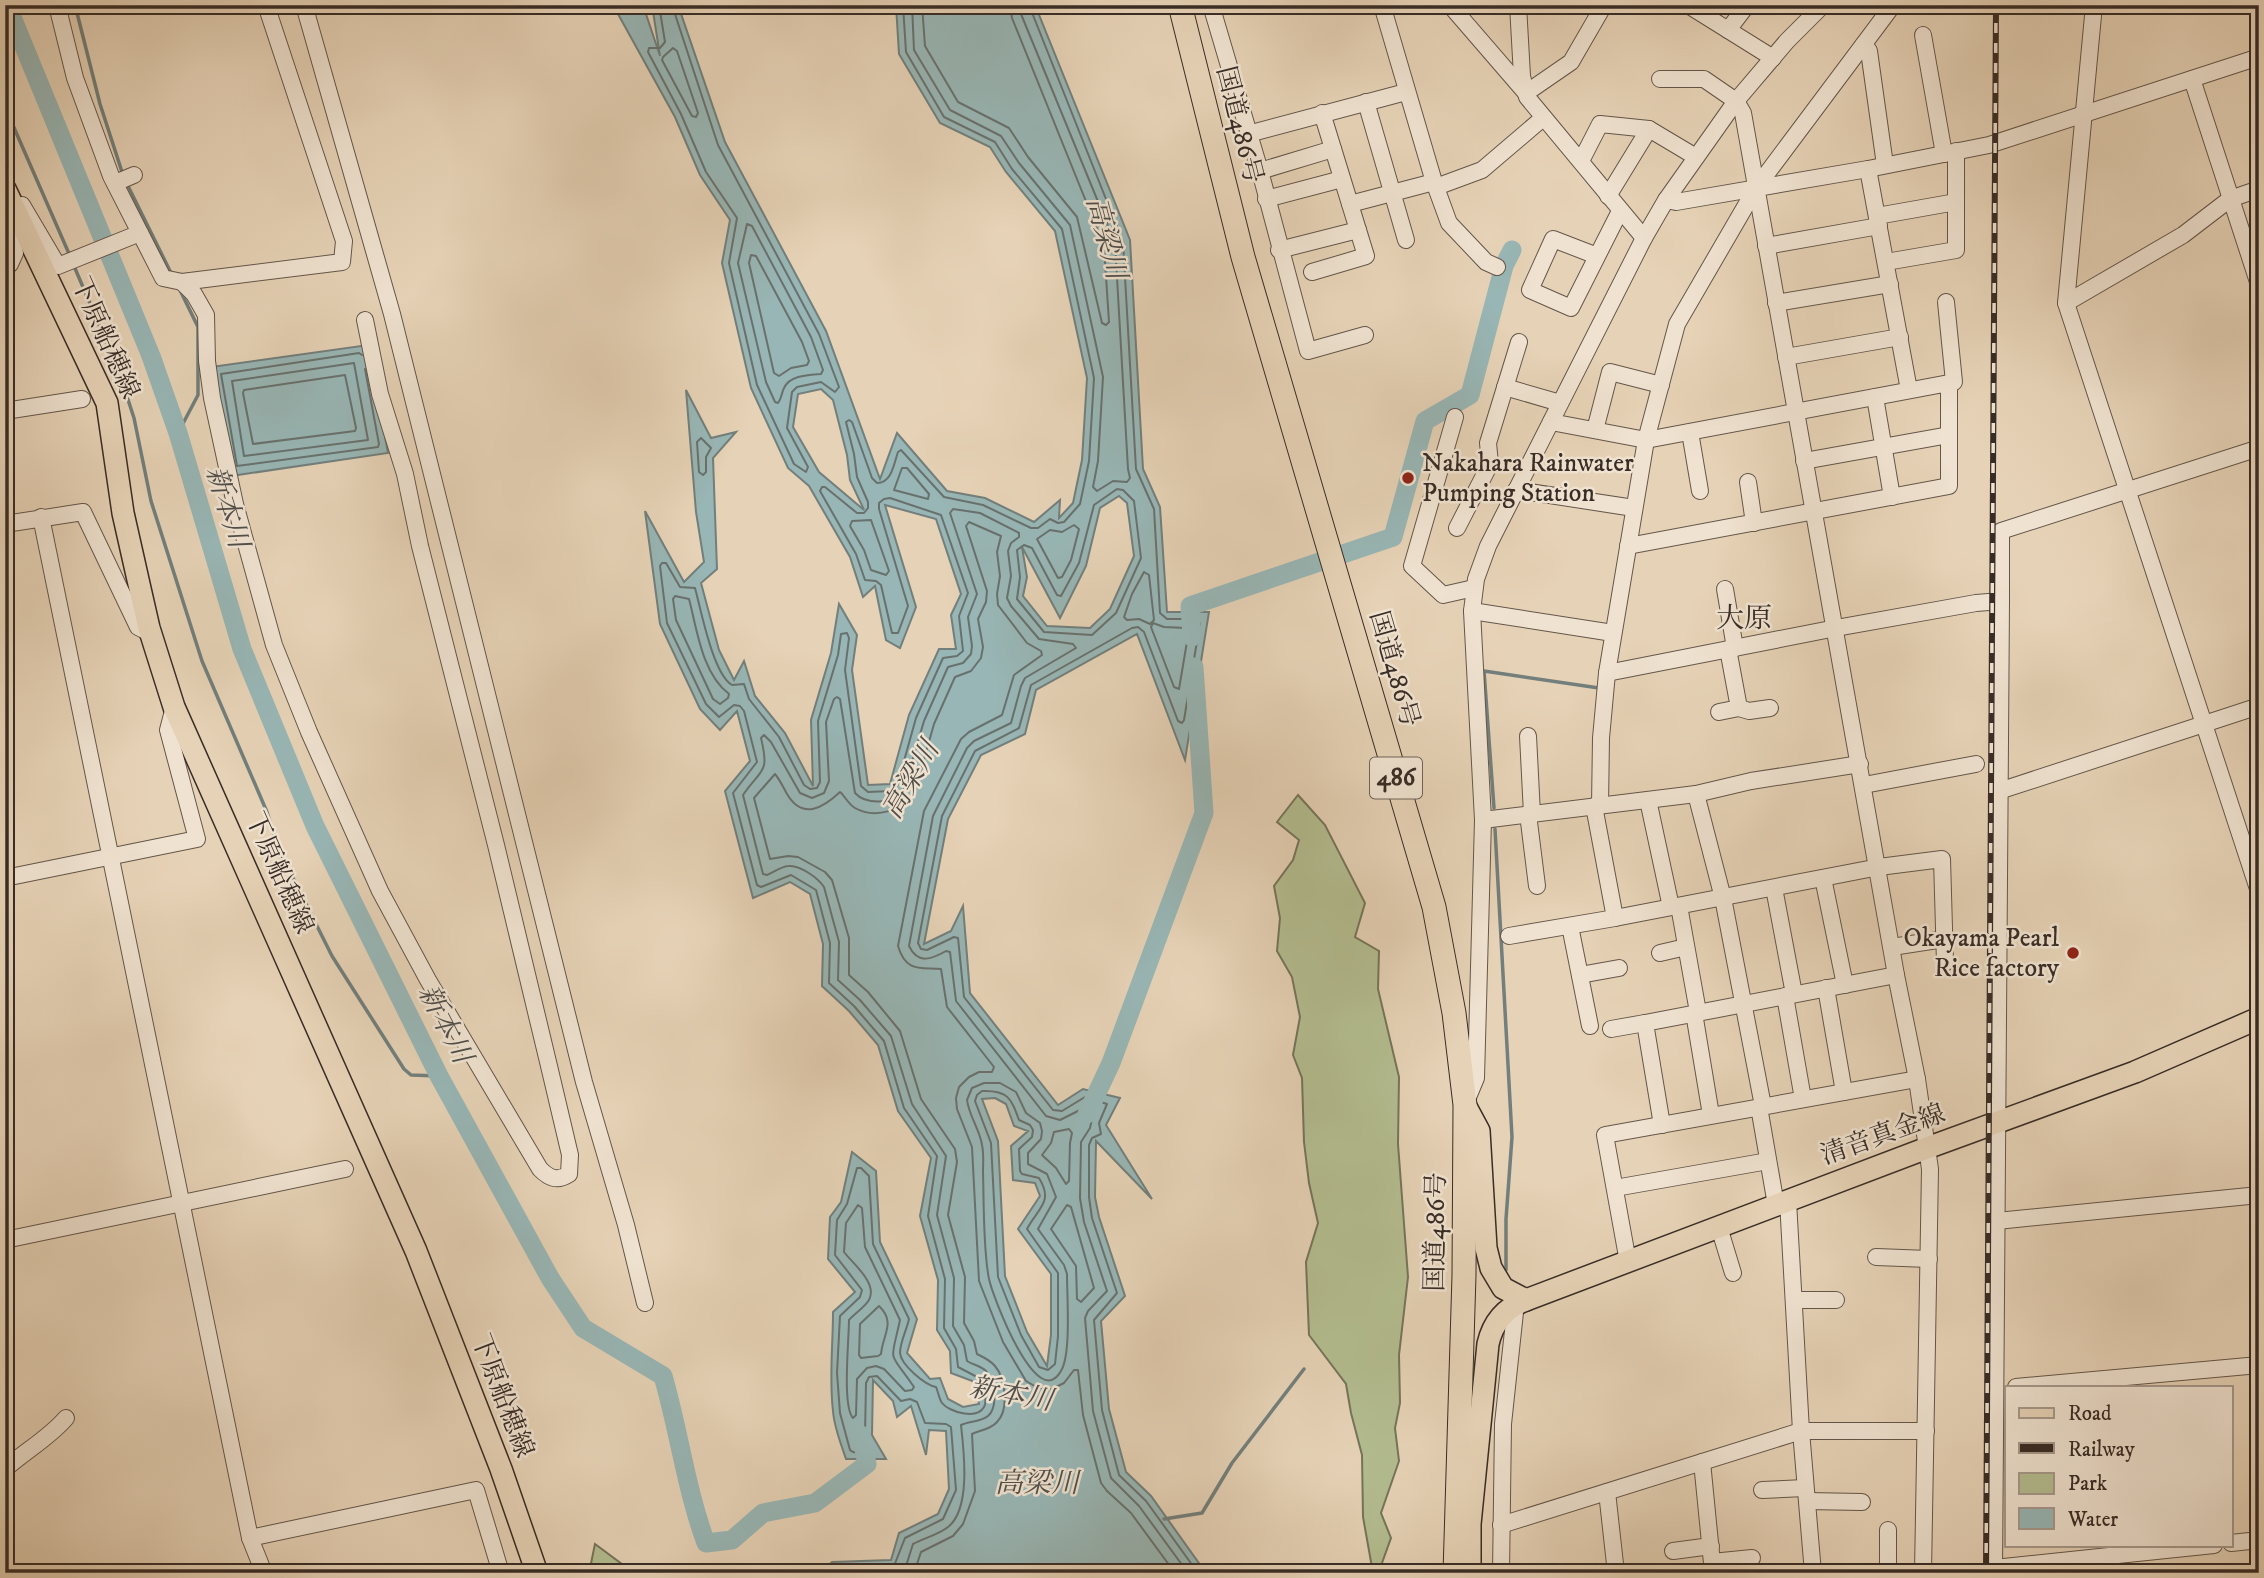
<svg xmlns="http://www.w3.org/2000/svg" width="2264" height="1578" viewBox="0 0 2264 1578" font-family="'IM FELL DW Pica','Noto Serif JP',serif">
<style>
.green{fill:#b3bd90;stroke:#76745b;stroke-width:2}
.water{fill:#98b6b5;stroke:#727f7c;stroke-width:2;fill-rule:evenodd}
.lines{fill:none;stroke-linecap:round;stroke-linejoin:round}
.shore{stroke:#68716e;stroke-width:2}
.stream{stroke:#727f7c;stroke-width:3.5}
.river{stroke:#98b6b5;stroke-width:19}
.minor-casing{stroke:#64564a;stroke-width:18}
.major-casing{stroke:#382c26;stroke-width:24}
.highway-casing{stroke:#382c26;stroke-width:25}
.minor{stroke:#efe2d0;stroke-width:16}
.major{stroke:#e6d2b6;stroke-width:21}
.highway{stroke:#e6d2b6;stroke-width:23}
.rail-casing{stroke:#382c26;stroke-width:6}
.rail{stroke:#efe2d0;stroke-width:3.5;stroke-dasharray:10;stroke-linecap:butt}
.poi-dot{fill:#8f2418;stroke:#efe2d0;stroke-width:2.5}
.labels{text-anchor:middle;dominant-baseline:central;stroke-width:5;stroke-linejoin:round;paint-order:stroke}
.shield{fill:#efe2d0;stroke:#6f6359;stroke-width:2}
.shield-label{font-size:24px;font-weight:bold;fill:#382c26}
.street-label{font-size:26px;fill:#382c26;stroke:#efe2d0}
.poi-label{font-size:26px;fill:#382c26;stroke:#efe2d0;text-anchor:start}
.water-label{font-size:28px;font-style:italic;fill:#504e4a;stroke:#efe2d0}
.neighbourhood-label{font-size:28px;fill:#382c26;stroke:#efe2d0}
</style>
<rect width="100%" height="100%" fill="#e6d2b6"/>
<filter id="stains"><feTurbulence type="fractalNoise" baseFrequency=".00286" numOctaves="4"/><feColorMatrix values="0 0 0 0 .2 0 0 0 0 .09 0 0 0 0 .02 0 0 0 .5 -.17"/></filter>
<radialGradient id="worn" r=".72"><stop offset=".6" stop-color="#630" stop-opacity="0"/><stop offset="1" stop-color="#630" stop-opacity=".3"/></radialGradient>
<g class="green">
<path d="M1298 795 1325 825 1365 903 1355 937 1379 951 1378 989 1399 1077 1398 1144 1408 1277 1399 1355 1400 1403 1395 1428 1399 1461 1381 1513 1391 1538 1382 1563 1386 1573H1373L1363 1517 1362 1455 1351 1413 1346 1384 1309 1335 1306 1262 1318 1223 1309 1183 1304 1142 1302 1078 1293 1055 1300 1017 1292 977 1277 951 1280 918 1274 886 1293 860 1299 840 1277 822Z"/>
<path d="M595 1544 634 1573H589Z"/>
</g>
<g class="water">
<path d="M613 5H643L660 56 652 5H678L725 142 826 331 880 479 897 433 947 491 985 498 1034 522 1060 500 1059 518 1073 503 1082 460 1087 378 1055 231 1006 172 990 147 940 123 899 54 896 5H1035L1130 240 1143 469 1160 507 1167 612H1209L1185 760 1137 634 1036 690 1025 734 981 755 948 819 924 944 951 931 963 906 970 993 1058 1105 1083 1089 1120 1098 1106 1125 1152 1199 1096 1141 1095 1197 1099 1217 1125 1296 1101 1321 1109 1409 1126 1472 1151 1496 1206 1573H820L832 1562 891 1560 899 1533 938 1514 949 1489 946 1431 929 1430 926 1455 911 1406 897 1417 893 1401 873 1380 872 1435 886 1459H846C841 1444 834 1427 833 1411 829 1378 833 1345 833 1312L855 1292 828 1259 830 1217 841 1202 852 1152 876 1171 880 1242 917 1319 907 1353 930 1379 940 1378 948 1399 963 1407 979 1404 975 1382 951 1373 950 1351 937 1330 938 1280 920 1216 931 1158 898 1111 878 1045 849 1011 822 986 823 944 810 894 790 882 753 898 725 791 750 761 737 711 720 730 700 709 660 624 645 511 684 582 704 562 696 512 686 390 711 438 736 432 713 458 717 569 701 583 719 650 734 680 744 661 755 696 785 733 813 786 811 720 831 653 839 604 857 635 852 670 868 785 890 784 909 715 939 649H956L951 615 961 594 936 519 885 505 916 607 900 648 886 640 875 586 863 597 850 557 809 486 788 468 751 388 722 263 730 220 700 175 675 117ZM821 389 833 400 847 455 850 480 864 510 819 472 793 427 798 394ZM1119 496 1127 503 1134 556 1110 609 1090 628 1047 626 1023 596 1027 577 1022 547 1060 618 1086 566 1100 508ZM995 1098 1006 1104 1014 1126 1028 1131 1011 1146 1013 1180 1035 1183 1040 1196 1018 1229 1051 1274V1335L1047 1366 1027 1332 1005 1276 998 1141 982 1099Z"/>
<path d="M368 345 388 453 231 476 211 367Z"/>
</g>
<g class="lines">
<g class="shore">
<path d="M659 5 665 42 660 48H649L648 52 681 114 706 172 737 218 729 263 757 385 794 464 806 472 808 467 787 428 792 392 797 387 821 382 835 392 839 387 819 334 718 145 672 5"/>
<path d="M912 5 914 50 950 110 1001 136 1019 163 1070 225 1103 377 1098 461 1093 487 1097 491 1113 481 1127 482 1130 478 1128 469 1115 243 1021 14 1020 5"/>
<path d="M922 5 925 46 958 102 1009 128 1028 157 1077 217 1102 323 1106 325 1109 322 1104 246 1012 18 1010 5"/>
<path d="M1029 5 1123 242 1136 469 1154 509 1160 613 1167 619H1197L1200 623 1184 720 1182 723 1178 721 1144 632 1138 627 1132 628 1031 685 1019 728 975 751 942 816 918 943 921 949 927 950 954 937 958 938 964 997 1053 1110 1062 1111 1085 1097 1107 1104 1099 1123 1101 1134 1092 1138 1089 1145V1197L1092 1218 1117 1293 1094 1320 1102 1410 1119 1475 1146 1501 1198 1573"/>
<path d="M673 48 677 51 698 113 696 117 692 116 662 60 663 57Z"/>
<path d="M747 224 752 226 811 337 823 370 821 374C809 375 790 375 784 388 781 394 782 398 778 403L775 402 766 382 738 263Z"/>
<path d="M751 255 756 256 802 342 809 361 807 365 791 368 779 376 774 373 749 263Z"/>
<path d="M362 355 359 353 221 374 237 466 378 447 379 444 365 369"/>
<path d="M354 363 368 440 244 456 232 381Z"/>
<path d="M345 375 356 428 355 431 253 444 243 393 244 390Z"/>
<path d="M701 438 711 448 706 457V472L703 475 699 472 697 442Z"/>
<path d="M902 468H907L929 494 928 499 894 490Z"/>
<path d="M1117 489 1123 490 1134 501 1141 558 1116 613 1092 635 1044 632 1017 599 1020 577 1017 550 1024 545 1032 548 1057 595 1061 596 1079 563 1094 505Z"/>
<path d="M871 520 889 571 886 575 871 570 864 550 850 526 852 521Z"/>
<path d="M1074 525 1079 529 1071 560 1062 577 1058 578 1037 539 1050 530 1062 532Z"/>
<path d="M1144 572 1149 575 1154 620 1150 624 1139 619 1127 620 1124 617 1132 594Z"/>
<path d="M675 596 689 599C697 629 702 674 729 694L728 698 720 704 713 699 676 620 673 599Z"/>
<path d="M1153 623 1164 627 1186 628 1189 630 1179 689 1174 687 1151 627Z"/>
<path d="M984 1083H1000L1016 1092 1026 1113 1040 1123 1042 1131 1041 1139 1028 1153V1164L1047 1174 1056 1197 1038 1229 1064 1265 1067 1274C1067 1296 1071 1351 1062 1369 1038 1418 992 1294 989 1279 983 1249 984 1204 983 1172 983 1164 984 1154 982 1145 980 1130 969 1116 967 1100L972 1088Z"/>
<path d="M982 1091C1008 1090 1011 1098 1019 1120L1030 1125 1033 1130 1032 1137 1019 1149 1020 1171 1022 1174 1039 1178C1054 1202 1038 1208 1027 1229L1058 1273V1336L1055 1364 1048 1370 1039 1367 1021 1335 998 1277 991 1143 975 1101 977 1095Z"/>
<path d="M1069 1129 1072 1133 1070 1143 1069 1181 1066 1184 1056 1168 1042 1155 1051 1143 1054 1132Z"/>
<path d="M858 1205 862 1208 865 1247 900 1320C890 1366 888 1349 914 1387L912 1390 905 1391 884 1369 876 1366 867 1368 857 1379 856 1415 853 1418C842 1407 849 1339 849 1320 855 1313 864 1308 869 1300 878 1283 853 1264 844 1252L846 1223Z"/>
<path d="M1067 1205 1071 1207 1094 1288 1081 1302 1077 1299 1076 1266 1051 1229Z"/>
<path d="M879 1306C896 1322 883 1334 881 1354L878 1356 861 1358 859 1355 860 1324Z"/>
<path d="M831 1573 836 1569 894 1566 905 1538 943 1519 956 1490 951 1427 946 1424 925 1423 917 1402 910 1399 901 1401 877 1376 869 1377 866 1383 865 1435 871 1450C867 1454 854 1454 850 1450L840 1413 837 1373 840 1316 860 1297 862 1290 835 1255 837 1220 847 1204 857 1168H861L869 1176 873 1244 909 1319C907 1329 900 1342 900 1353 901 1365 925 1385 936 1387 938 1391 939 1399 942 1403 949 1412 977 1420 984 1407 988 1401 983 1386 981 1379L958 1367 956 1349 944 1328 945 1279 928 1216 937 1156 904 1108 884 1041 854 1006 829 983 830 943 816 890 791 875 761 887 757 885 733 793 757 762 744 711 740 706 734 705 719 717 706 704 667 623 660 566 662 563H666L680 587 695 588C701 610 713 674 732 685L744 684 749 699 779 737 804 785 810 789 817 788 820 782 818 721 838 655 841 634 847 633 849 638 845 670 861 786 868 792 891 791 897 786 916 718 943 658 957 656 963 651 959 616 968 593 941 515 890 498 884 499 879 503V509L908 606 898 633H892L881 585 876 581 865 580 856 554 820 491 822 487H825L857 513H864L868 508V502L857 477 854 454 846 422 849 420 852 422 872 478 877 483C892 483 894 463 898 452L901 450 944 497 983 505 1031 528H1038L1050 519 1058 523 1064 522 1080 504 1089 461 1094 378 1062 229 1012 169 995 142 944 117 906 52 903 5"/>
<path d="M900 1573 906 1566 913 1544C924 1538 938 1535 948 1527 971 1509 964 1452 961 1425 969 1421 981 1422 988 1416 998 1408 995 1382 987 1372 982 1366 973 1365 967 1361L964 1345 953 1326 954 1278 937 1215 946 1156 912 1104 891 1036 860 1000 838 980 839 942 824 887C818 878 800 865 789 866 782 866 774 872 767 875L763 874 743 795C761 768 770 775 761 738L764 735 771 742 800 793 812 798 824 793 829 781 826 722 834 699 837 697 840 699 855 793C866 805 892 804 903 792L924 721 948 667 963 663 971 654 972 646 968 617 977 594 950 513 953 509 980 513 1019 533V537L1011 543 1008 551 1011 576 1007 598 1011 606 1039 639 1073 644 1076 648 1025 678 1021 686 1011 723 974 741 967 748 933 816 909 946C918 965 932 959 946 951L950 952 956 1001 1046 1116 1060 1120 1086 1107 1094 1110 1090 1128 1081 1142 1080 1198 1084 1222 1107 1291 1088 1311 1085 1318 1093 1411 1111 1478 1139 1506 1188 1573"/>
<path d="M914 1573 921 1552 953 1536 963 1524 975 1491 972 1434C980 1430 990 1430 997 1422 1009 1410 1006 1379 995 1366 990 1360 983 1357 977 1354L974 1341 964 1323 965 1277 948 1215 957 1162 955 1149 921 1099 900 1031 868 992 849 975V938L832 880 825 872 798 857 788 856 770 859 754 798 775 774C780 780 783 787 787 794 803 821 824 807 840 792 845 796 848 804 855 808 874 819 906 811 915 791L934 724 955 677 971 671 981 658 983 647 978 619 986 602 987 591 966 526 969 522 1001 536 997 552 1000 576 997 594 998 605 1027 643 1041 651 1042 655 1014 675 1002 715 969 732 961 739 924 811 898 946C906 973 921 967 941 969L947 1007 994 1067 992 1072H979L969 1077 959 1087 956 1098 957 1109 972 1147 979 1281 1003 1342 1026 1381 1038 1388 1052 1389 1064 1383 1074 1370H1078L1083 1415 1101 1483 1107 1491 1131 1513 1175 1573"/>
</g>
<g class="stream">
<path d="M75 5 100 104 123 175"/>
<path d="M5 107 70 256"/>
<path d="M126 182 172 275"/>
<path d="M74 266 118 369 134 418 151 501 202 661 267 812 278 848 332 956 404 1069 411 1075 439 1076"/>
<path d="M178 433 198 395V327L179 288"/>
<path d="M1494 808 1484 671 1599 688V685"/>
<path d="M1495 829 1512 1137 1506 1219V1270"/>
<path d="M1164 1519 1202 1513 1232 1463 1304 1369"/>
</g>
<g class="river">
<path d="M7 5 151 356 178 433 242 649 315 826 439 1076 550 1278 583 1328 663 1376C679 1431 686 1489 706 1543L732 1540 763 1513 815 1503 867 1464 861 1435"/>
<path d="M1192 637 1190 606 1393 537 1425 421 1470 395 1504 266 1512 250"/>
<path d="M1087 1114 1111 1063 1204 813 1194 667"/>
</g>
<g class="minor-casing">
<g id="minor">
<path d="M57 5 75 78 111 176 163 278 182 282 342 262 344 241 266 5"/>
<path d="M304 5 392 314 584 1082 626 1225 645 1303"/>
<path d="M1211 5 1260 171 1308 351 1365 335"/>
<path d="M1382 5 1434 182 1449 223 1486 262 1497 267"/>
<path d="M1450 5 1526 93 1571 62 1604 5"/>
<path d="M1518 5 1522 76 1527 97 1644 238"/>
<path d="M1644 5 1645 6"/>
<path d="M1688 5 1773 58"/>
<path d="M2094 5 2066 303 2259 892"/>
<path d="M1728 30 1747 5"/>
<path d="M1923 35 1944 154"/>
<path d="M1864 44 1869 51 1885 165"/>
<path d="M1660 79H1704L1736 101 1743 113 1896 975 1917 1079 1930 1169 1923 1573"/>
<path d="M2192 79 2259 285"/>
<path d="M1366 102 1406 240"/>
<path d="M1248 134 1406 92"/>
<path d="M1581 161 1600 124 1649 129 1696 157"/>
<path d="M1868 169 1909 390"/>
<path d="M1260 171 1333 149"/>
<path d="M115 183 134 175"/>
<path d="M1436 187 1482 170 1543 118"/>
<path d="M1608 196 1649 129"/>
<path d="M1266 199 1342 179"/>
<path d="M1666 200 1676 202 1868 169 1989 145 2259 57"/>
<path d="M1350 204 1434 182"/>
<path d="M22 205 58 266 140 233"/>
<path d="M5 214 15 253 10 264H5"/>
<path d="M1877 216 1956 202"/>
<path d="M1766 246 1879 226"/>
<path d="M1279 250 1358 230"/>
<path d="M1597 256 1553 239 1530 290 1571 308 1620 211"/>
<path d="M1886 262 1956 250V151"/>
<path d="M1312 272 1366 256 1322 113"/>
<path d="M182 282 194 294 206 315 207 361 212 398 235 504 274 645 309 732 380 891 428 980 540 1169C549 1178 557 1182 569 1174L570 1155 549 1066 496 845 420 546 405 474 380 394 365 320"/>
<path d="M1946 302 1954 382 1949 383"/>
<path d="M1776 303 1890 284"/>
<path d="M2066 303 2183 235 2230 199 2259 189"/>
<path d="M1786 357 1900 337"/>
<path d="M1505 387 1560 403"/>
<path d="M1875 397 1892 497"/>
<path d="M5 411 82 399"/>
<path d="M1455 417 1412 566 1443 595 1474 588"/>
<path d="M1551 422 1646 440 1949 383V486L1628 546"/>
<path d="M1595 430 1610 372 1661 385"/>
<path d="M1690 432 1700 491"/>
<path d="M1804 461 1949 435"/>
<path d="M1748 482 1754 523"/>
<path d="M1516 490 1634 508"/>
<path d="M41 517 250 1538 264 1573"/>
<path d="M5 524 83 512 138 627 144 630 149 628"/>
<path d="M1457 528 1490 464 1488 443 1519 342"/>
<path d="M1725 589 1735 648"/>
<path d="M1472 611 1613 633"/>
<path d="M1607 673 1836 628 1976 603 2001 601V531L2259 448"/>
<path d="M1739 708 1749 711 1770 708"/>
<path d="M1719 712 1739 708 1728 649"/>
<path d="M1528 736 1532 814"/>
<path d="M1864 785 1976 764"/>
<path d="M1999 791 2259 706"/>
<path d="M1696 794 1723 898 1763 1106"/>
<path d="M1648 800 1671 907"/>
<path d="M1594 806 1615 918 1879 867 1942 859 1945 963"/>
<path d="M1600 806 1601 738 1607 673 1646 440 1677 324 1756 188 1893 5"/>
<path d="M1528 814 1537 886"/>
<path d="M1483 820 1696 794 1751 781 1860 764"/>
<path d="M5 878 197 839 168 730 174 707"/>
<path d="M1823 878 1845 985"/>
<path d="M1774 888 1794 994"/>
<path d="M1679 906 1698 1012"/>
<path d="M1570 926 1590 1026"/>
<path d="M1509 936 1615 918"/>
<path d="M1892 947 1944 939"/>
<path d="M1660 953 1686 947"/>
<path d="M1580 975 1619 968"/>
<path d="M1826 988 1844 1092"/>
<path d="M1785 996 1803 1099"/>
<path d="M1694 1013 1711 1115"/>
<path d="M1611 1029 1645 1023"/>
<path d="M1466 1102 1476 1078 1483 820 1472 611 1476 579 1488 546 1644 238 1666 200 1736 101 1787 41 1823 5"/>
<path d="M1759 1107 1776 1205"/>
<path d="M1662 1125 1645 1023 1896 975"/>
<path d="M1615 1188 1768 1161"/>
<path d="M1788 1201 1801 1431 1813 1573"/>
<path d="M1997 1221 2259 1195"/>
<path d="M1719 1227 1733 1273"/>
<path d="M5 1240 345 1169"/>
<path d="M1876 1257 1929 1259"/>
<path d="M1628 1262 1605 1135 1917 1079"/>
<path d="M1795 1300H1836"/>
<path d="M2016 1387 2259 1365"/>
<path d="M1702 1462 1713 1573"/>
<path d="M5 1469C25 1451 49 1438 66 1418"/>
<path d="M1762 1490 1805 1488"/>
<path d="M1607 1492 1616 1573"/>
<path d="M1807 1501 1862 1502"/>
<path d="M1501 1525 1801 1431H1926"/>
<path d="M250 1538 476 1490 501 1573"/>
<path d="M2231 1543 2259 1540"/>
<path d="M1673 1551 1711 1546"/>
<path d="M1712 1562 1752 1558"/>
<path d="M1994 1568 2214 1545"/>
<path d="M1501 1573 1503 1424 1516 1303"/>
<path d="M1888 1573V1530"/>
<path d="M1994 1573 2001 601"/>
</g>
</g>
<g class="major-casing">
<g id="major">
<path d="M5 189 107 403 123 513 141 593 149 628 174 707 416 1251 501 1469 537 1573"/>
<path d="M1465 1105 1479 1131 1486 1248 1491 1268 1503 1288 1526 1300"/>
<path d="M1458 1573 1470 1564V1524L1488 1344C1493 1322 1505 1308 1526 1300L1927 1148 2135 1072 2259 1018"/>
</g>
</g>
<g class="highway-casing">
<path id="highway" d="M1180 5 1243 257 1434 907 1454 1013 1465 1105 1464 1275 1455 1573"/>
</g>
<use href="#minor" class="minor"/>
<use href="#major" class="major"/>
<use href="#highway" class="highway"/>
<g class="rail-casing">
<path id="rail" d="M1986 1573 1996 5"/>
</g>
<use href="#rail" class="rail"/>
</g>
<g class="poi-dot">
<circle cx="1408" cy="478" r="7"/>
<circle cx="2073" cy="953" r="7"/>
</g>
<g class="labels">
<rect class="shield" x="1370" y="757.5" width="52" height="41" rx="5"/>
<g class="shield-label">
<text x="1396" y="778">486</text>
</g>
<g class="street-label">
<text transform="translate(1239 125) rotate(76)">国道486号</text>
<text transform="translate(105 338) rotate(66)">下原船穂線</text>
<text transform="translate(1394 669) rotate(74)">国道486号</text>
<text transform="translate(279 873) rotate(66)">下原船穂線</text>
<text transform="translate(1883 1135) rotate(-20)">清音真金線</text>
<text transform="translate(1436 1232) rotate(-89)">国道486号</text>
<text transform="translate(502 1396) rotate(69)">下原船穂線</text>
</g>
<g class="poi-label">
<text x="1422" y="463">Nakahara Rainwater<tspan x="1422" dy="30">Pumping Station</tspan></text>
<text x="2059" y="938" text-anchor="end">Okayama Pearl<tspan x="2059" dy="30">Rice factory</tspan></text>
</g>
<g class="water-label">
<text transform="translate(1106 238) rotate(75)">高梁川</text>
<text transform="translate(227 507) rotate(73)">新本川</text>
<text transform="translate(911 780) rotate(-60)">高梁川</text>
<text transform="translate(445 1024) rotate(63)">新本川</text>
<text transform="translate(1011 1394) rotate(10)">新本川</text>
<text x="1037" y="1483">高梁川</text>
</g>
<g class="neighbourhood-label">
<text x="1744" y="618">大原</text>
</g>
</g>
<rect width="2264" height="1578" fill="none" stroke="#e6d2b6" stroke-width="28"/>
<rect x="7" y="7" width="2250" height="1564" fill="none" stroke="#382c26" stroke-width="3.5"/>
<rect x="14" y="14" width="2236" height="1550" fill="none" stroke="#382c26" stroke-width="2"/>
<rect x="2005" y="1386" width="228" height="161" fill="#efe2d0" stroke="#a6998c" stroke-width="2"/>
<rect x="2019" y="1408" width="35" height="10" fill="#e6d2b6" stroke="#a6998c" stroke-width="2"/>
<text x="2068" y="1420" font-size="21" fill="#382c26">Road</text>
<rect x="2019" y="1443" width="35" height="10" fill="#382c26" stroke="#a6998c" stroke-width="2"/>
<text x="2068" y="1456" font-size="21" fill="#382c26">Railway</text>
<rect x="2019" y="1473" width="35" height="21" fill="#b3bd90" stroke="#a6998c" stroke-width="2"/>
<text x="2068" y="1490" font-size="21" fill="#382c26">Park</text>
<rect x="2019" y="1508" width="35" height="21" fill="#98b6b5" stroke="#a6998c" stroke-width="2"/>
<text x="2068" y="1526" font-size="21" fill="#382c26">Water</text>
<rect width="100%" height="100%" filter="url(#stains)"/>
<rect width="100%" height="100%" fill="url(#worn)"/>
</svg>
